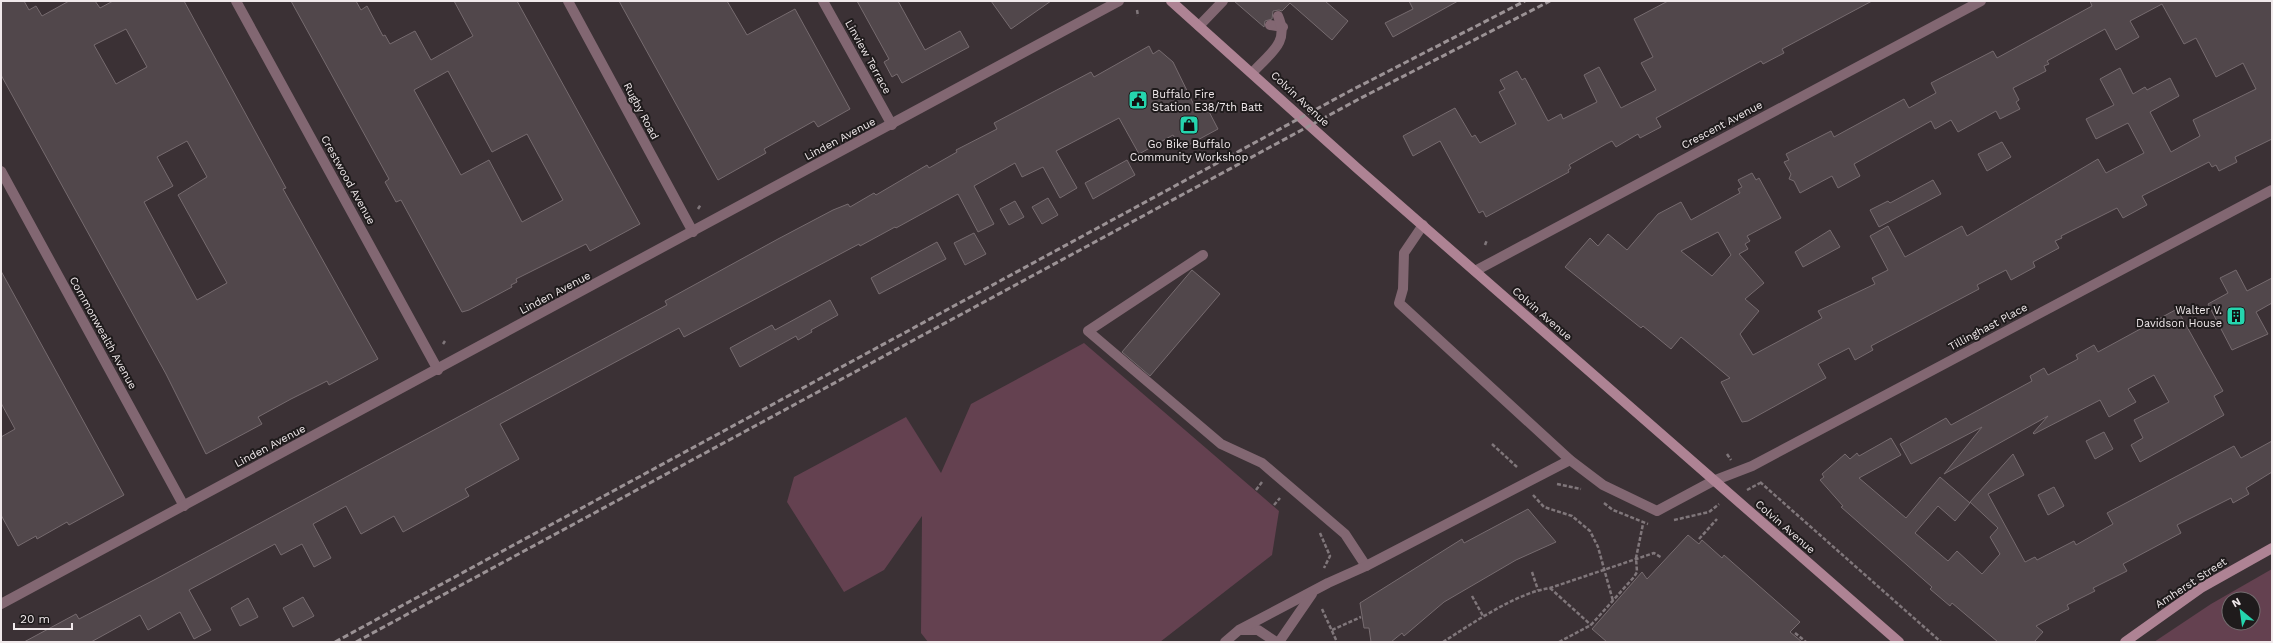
<svg xmlns="http://www.w3.org/2000/svg" width="2273" height="643" viewBox="0 0 2273 643" font-family="'Work Sans',sans-serif">
<style>
.green{fill:#644150;fill-rule:evenodd}
.building{fill:#51474b;stroke:#766b6f;fill-rule:evenodd}
.lines{fill:none;stroke-linecap:round;stroke-linejoin:round}
.path{stroke:#80777b;stroke-width:2.5;stroke-dasharray:4 2;stroke-linecap:butt}
.lane{stroke:#826772;stroke-width:10}
.street{stroke:#826772;stroke-width:10}
.secondary{stroke:#ae8394;stroke-width:10}
.rail{stroke:#9b9295;stroke-width:3;stroke-dasharray:6 3;stroke-linecap:butt}
.labels{text-anchor:middle;dominant-baseline:central;stroke-width:4;stroke-linejoin:round;paint-order:stroke}
.street-label{font-size:11px;fill:#f0e9eb;stroke:#1f1b1c}
.poi-label{font-size:11px;fill:#f0e9eb;stroke:#1f1b1c;text-anchor:start}
</style>
<rect width="100%" height="100%" fill="#3b3135"/>
<g class="green">
<path d="M1084 343 1279 511 1272 555 1160 642H928L921 633 922 516 884 570 844 592 787 502 794 477 906 417 941 473 971 404Z"/>
<path d="M2272 569V642H2154L2211 604ZM2229 599H2253V623H2229Z"/>
</g>
<g class="building">
<path d="M1 1H24L29 10 36 6 42 16 69 1H95L100 8 113 1H184L286 188 283 189 378 359 329 385 327 381 291 399 258 417 262 424 206 454 166 374 1 75ZM126 29 147 67 116 84 94 45ZM187 141 207 177 178 195 227 283 197 300 144 202 173 186 157 157Z"/>
<path d="M291 1H356L361 10 367 6 383 36 385 35 390 44 415 31 431 60 473 36 454 1H517L640 224 590 251 586 244 516 279 517 282 511 285 512 287 469 310 462 312 401 200 396 202 385 182 389 179ZM448 71 492 152 527 134 563 200 522 222 489 160 461 175 414 90Z"/>
<path d="M619 1H727L747 35 795 9 850 109 818 127 814 121 764 149 766 153 718 180Z"/>
<path d="M857 1H898L925 50 960 31 969 47 902 83 897 74 892 77 884 62 889 59Z"/>
<path d="M991 1H1051L1011 29Z"/>
<path d="M1234 1H1325L1348 21 1332 40 1290 3 1282 11 1279 10 1273 11 1272 19 1265 21 1264 27Z"/>
<path d="M1409 1H1458L1393 37 1385 23 1413 9Z"/>
<path d="M1668 1H1872L1782 49 1784 53 1763 64 1761 61 1656 118 1661 127 1640 138 1638 134 1616 147 1612 141 1606 144 1569 165 1571 168 1568 170 1569 172 1486 217 1483 211 1479 213 1440 141 1413 156 1403 136 1455 108 1472 137 1475 135 1480 143 1516 124 1499 92 1505 89 1500 80 1517 71 1522 80 1525 78 1548 121 1561 114 1563 119 1597 102 1584 75 1599 67 1621 108 1656 90 1641 63 1653 57 1634 19Z"/>
<path d="M2090 1H2272V139L2235 157 2237 162 2219 171 2216 165 2212 167 2209 162 2142 196 2147 205 2123 218 2117 208 2061 236 2062 238 2055 241 2059 248 2033 262 2035 267 2011 280 2006 270 1977 285 1979 289 1871 346 1873 350 1855 360 1849 348 1818 364 1826 378 1748 421 1742 422 1721 382 1730 378 1681 337 1671 349 1643 326 1641 328 1565 267 1590 238 1598 246 1608 234 1627 250 1658 214 1681 202 1691 220 1740 193 1738 189 1742 187 1738 180 1752 173 1756 180 1759 178 1781 218 1747 236 1750 241 1745 244 1748 249 1739 254 1764 283 1745 299 1759 311 1740 334 1753 355 1822 318 1818 311 1875 284 1872 278 1888 270 1870 236 1888 226 1905 257 1962 226 1967 236 2098 159 2106 173 2144 153 2128 123 2096 139 2086 119 2114 105 2100 79 2120 68 2133 94 2145 87 2147 90 2170 78 2179 96 2150 112 2171 152 2200 136 2193 120 2256 89 2243 63 2216 77 2196 38 2184 44 2162 4 2130 21 2139 37 2116 50 2105 29 2047 61 2049 64 2044 66 2046 71 2013 88 2019 100 2016 102 2020 109 2000 119 1996 111 1958 132 1951 120 1935 129 1931 121 1854 164 1860 176 1838 188 1832 176 1800 193 1794 181 1789 179 1791 174 1784 162 1789 160 1786 154 1831 131 1834 137 1904 99 1909 108 1936 93 1931 83 1993 51 1997 58 2092 6ZM1718 232 1731 255 1712 276 1681 251Z"/>
<path d="M1149 46 1153 54 1159 50 1173 62 1195 107 1204 102 1218 129 1181 149 1173 135 1139 154 1119 118 1056 151 1077 188 1060 198 1043 167 1022 177 1015 163 974 186 994 224 978 232 958 194 896 228 895 227 860 246 859 244 684 337 679 328 500 424 519 459 465 489 469 496 403 532 394 516 361 534 346 506 313 524 331 558 314 567 302 544 281 555 275 544 189 590 211 630 194 639 180 612 148 630 140 615 91 642H24L76 614 79 619 154 580 667 305 665 301 778 239 833 210 848 204 850 207 874 193 876 195 927 165 929 168 957 152 956 150 997 129 994 123 1091 72 1094 77Z"/>
<path d="M2002 142 2011 157 1987 171 1978 154Z"/>
<path d="M1127 160 1135 175 1093 199 1085 183Z"/>
<path d="M1933 180 1941 194 1879 227 1870 210 1888 201 1890 203Z"/>
<path d="M1048 198 1058 215 1042 224 1032 207Z"/>
<path d="M1015 201 1024 217 1009 225 1000 209Z"/>
<path d="M1830 230 1840 247 1803 267 1795 252Z"/>
<path d="M974 233 986 254 965 265 954 243Z"/>
<path d="M937 242 946 259 879 294 871 278Z"/>
<path d="M1192 270 1220 294 1150 376 1122 352Z"/>
<path d="M2236 270 2247 291 2272 278V303L2256 312 2268 334 2232 350 2208 304 2228 293 2220 278Z"/>
<path d="M1 271 124 495 69 525 67 522 37 539 36 536 18 546 1 515V437L15 429 1 403Z"/>
<path d="M830 300 838 315 811 330 812 332 798 340 796 336 740 367 730 348 772 325 775 330Z"/>
<path d="M2177 309 2223 391 2214 396 2224 415 2187 436 2140 462 2131 445 2143 438 2134 420 2169 402 2154 375 2128 389 2136 402 2109 417 2100 400 2034 434 2033 433 2048 416 1944 474 1982 427 1911 464 1900 444 1946 418 1951 425 2032 381 2030 376 2044 368 2048 375 2078 359 2076 355 2094 345 2098 352Z"/>
<path d="M2104 432 2113 449 2095 459 2086 441Z"/>
<path d="M1891 438 1901 455 1859 478 1906 518 1940 477 1970 503 1955 521 1938 506 1915 533 1948 561 1957 551 1982 574 2000 554 1990 537 1998 528 1970 502 2013 454 2024 475 1988 494 2025 562 2035 557 2037 560 2074 541 2076 545 2113 524 2107 513 2234 446 2241 458 2272 441V472L2246 488 2249 494 2233 503 2231 498 2177 525 2181 533 2123 564 2127 571 2093 588 2095 591 2067 605 2069 609 2036 626 2043 632 2034 642H1998L1952 603 1950 606 1930 589 1932 587 1841 507 1843 506 1820 480 1824 477 1822 474 1845 454 1850 459 1857 453 1859 456Z"/>
<path d="M2054 487 2064 506 2048 515 2038 495Z"/>
<path d="M1528 509 1556 542 1516 560 1444 602 1404 636 1402 633 1391 642H1371L1369 628H1364L1360 603 1462 539 1464 543Z"/>
<path d="M1688 535 1699 544 1702 540 1722 558 1724 555 1800 622 1790 632 1802 642H1607L1592 629 1642 572 1647 579Z"/>
<path d="M303 597 314 616 293 627 283 608Z"/>
<path d="M248 598 258 617 240 626 231 608Z"/>
</g>
<g class="lines">
<g class="path">
<path d="M1137 10 1138 16"/>
<path d="M698 209 701 204"/>
<path d="M1485 245 1487 240"/>
<path d="M443 344 445 341"/>
<path d="M1492 444 1517 467"/>
<path d="M1727 454 1731 460"/>
<path d="M1760 482 1941 642"/>
<path d="M1557 484 1581 489"/>
<path d="M1256 490 1262 482"/>
<path d="M1747 490 1760 483"/>
<path d="M1533 495 1544 507 1572 516 1590 531 1598 547 1613 601"/>
<path d="M1604 503 1613 510 1648 524"/>
<path d="M1274 505 1280 498"/>
<path d="M1674 520 1709 512 1719 504"/>
<path d="M1320 533 1330 556 1324 568"/>
<path d="M1699 539 1717 519"/>
<path d="M1532 572 1538 590"/>
<path d="M1550 588 1591 625"/>
<path d="M1472 596 1483 616"/>
<path d="M1322 609 1337 642"/>
<path d="M1332 630 1361 617"/>
<path d="M1795 633 1806 642"/>
<path d="M1443 642C1473 623 1516 593 1550 588L1654 553 1662 558"/>
<path d="M1559 642 1591 625 1634 577 1637 572 1636 558 1643 524"/>
</g>
<g class="lane">
<path d="M1270 25 1283 27"/>
<path d="M1199 26 1223 1"/>
<path d="M1253 72C1270 53 1290 43 1278 16"/>
<path d="M1423 225 1404 253 1403 289 1399 303 1570 460 1603 485 1657 511 1713 481"/>
<path d="M1203 255 1088 331 1221 444 1262 463 1345 534 1366 566"/>
<path d="M1241 630H1258L1276 642"/>
<path d="M1225 642 1239 630 1328 583 1366 566 1570 460"/>
<path d="M1279 642 1312 594"/>
</g>
<g class="street">
<path d="M236 1 438 370"/>
<path d="M568 1 693 232"/>
<path d="M823 1 892 125"/>
<path d="M1 171 184 506"/>
<path d="M1475 271 1981 1"/>
<path d="M1713 481 1752 466 2272 190"/>
<path d="M1 604 1119 1"/>
</g>
<g class="secondary">
<path d="M1171 1 1358 169 1899 642"/>
<path d="M2125 642 2201 588 2272 548"/>
</g>
<g class="rail">
<path d="M335 642 1348 92 1525 1"/>
<path d="M356 642 1359 99 1550 1"/>
</g>
</g>
<defs>
<g id="civic-square" transform="scale(1)"><rect x="-9" y="-9" width="18" height="18" rx="4" fill="#25d5ae" stroke="#1f1b1c"/><path d="M-.6-6.5H3V-4.5H.6V-3L4-1V1h2V6H-6V1h2V-1L-.6-3ZM-1.2 2.5V6h2.4V2.5Z" fill="#111"/></g>
<g id="shop-square" transform="scale(1)"><rect x="-9" y="-9" width="18" height="18" rx="4" fill="#25d5ae" stroke="#1f1b1c"/><path d="M-5-2.5h2.3a2.7 3.5 0 0 1 5.4 0H5L5.5 6h-11ZM-1.5-2.5h3a1.5 2.3 0 0 0-3 0Z" fill="#111"/></g>
<g id="building-square" transform="scale(1)"><rect x="-9" y="-9" width="18" height="18" rx="4" fill="#25d5ae" stroke="#1f1b1c"/><path d="M-4-6H4V6H1V3H-1V6H-4ZM-2.5-4.3h1.7v1.8h-1.7ZM.8-4.3h1.7v1.8H.8ZM-2.5-1h1.7V.8h-1.7ZM.8-1h1.7V.8H.8Z" fill="#111"/></g>
</defs>
<g fill-rule="evenodd">
<use href="#civic-square" x="1138" y="100"/>
<use href="#shop-square" x="1189" y="125"/>
<use href="#building-square" x="2236" y="316"/>
</g>
<g class="labels">
<g class="street-label">
<text transform="translate(868 57) rotate(61)">Linview Terrace</text>
<text transform="translate(1300 99) rotate(43)">Colvin Avenue</text>
<text transform="translate(641 111) rotate(62)">Rugby Road</text>
<text transform="translate(1722 125) rotate(-28)">Crescent Avenue</text>
<text transform="translate(840 139) rotate(-28)">Linden Avenue</text>
<text transform="translate(348 180) rotate(61)">Crestwood Avenue</text>
<text transform="translate(555 293) rotate(-28)">Linden Avenue</text>
<text transform="translate(1542 314) rotate(41)">Colvin Avenue</text>
<text transform="translate(1988 327) rotate(-28)">Tillinghast Place</text>
<text transform="translate(103 333) rotate(61)">Commonwealth Avenue</text>
<text transform="translate(270 446) rotate(-28)">Linden Avenue</text>
<text transform="translate(1785 527) rotate(41)">Colvin Avenue</text>
<text transform="translate(2191 583) rotate(-33)">Amherst Street</text>
</g>
<g class="poi-label">
<text x="1152" y="94">Buffalo Fire<tspan x="1152" dy="13">Station E38/7th Batt</tspan></text>
<text x="1189" y="144" text-anchor="middle">Go Bike Buffalo<tspan x="1189" dy="13">Community Workshop</tspan></text>
<text x="2222" y="310" text-anchor="end">Walter V.<tspan x="2222" dy="13">Davidson House</tspan></text>
</g>
</g>
<rect width="2273" height="643" fill="none" stroke="#f0e9eb" stroke-width="4"/>
<g transform="translate(2241 611) rotate(331)"><circle r="19" fill="#1f1b1c" stroke="#736d6f"/>
<path d="M0-3L7 15L0 10L-7 15Z" fill="#25d5ae"/>
<text y="-6" font-size="11" font-weight="bold" text-anchor="middle" fill="#f0e9eb">N</text>
</g>
<path d="M14 623v6h58v-6" fill="none" stroke="#f0e9eb" stroke-width="2"/>
<text x="20" y="623" font-size="12" fill="#f0e9eb" stroke="#1f1b1c" stroke-width="3" paint-order="stroke">20 m</text>
</svg>
